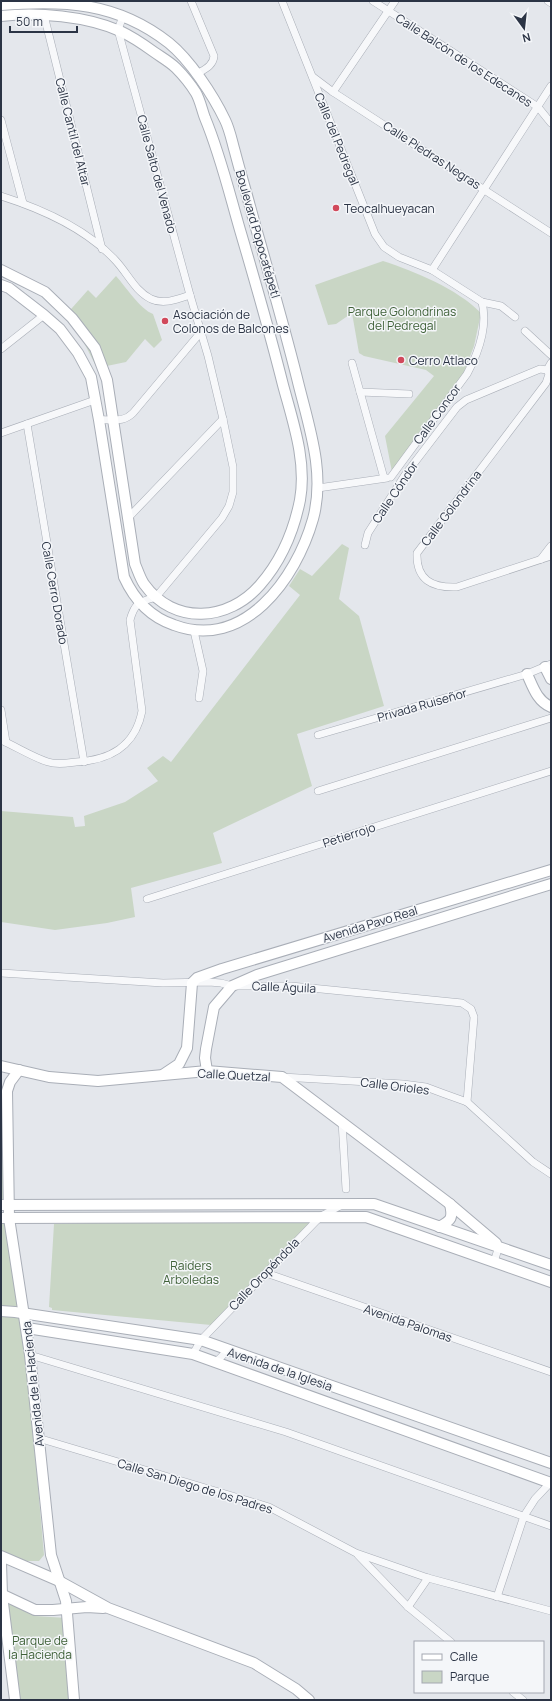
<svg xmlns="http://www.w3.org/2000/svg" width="552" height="1701" viewBox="0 0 552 1701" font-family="Manrope,sans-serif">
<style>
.green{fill:#c9d6c5}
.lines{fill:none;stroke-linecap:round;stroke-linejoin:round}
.street-casing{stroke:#a9aeb7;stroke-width:8}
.secondary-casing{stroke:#a9aeb7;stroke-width:12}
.street{stroke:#f7f8fa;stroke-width:7}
.secondary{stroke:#fff;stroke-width:10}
.poi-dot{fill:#d1495b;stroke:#f4f6f9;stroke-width:1.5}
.labels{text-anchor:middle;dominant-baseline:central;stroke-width:3;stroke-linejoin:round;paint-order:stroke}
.street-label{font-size:12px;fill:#2b3445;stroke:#f4f6f9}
.poi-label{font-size:12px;fill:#2b3445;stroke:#f4f6f9;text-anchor:start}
.park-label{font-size:12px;fill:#3f6138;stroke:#f4f6f9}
</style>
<rect width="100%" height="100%" fill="#e4e7ec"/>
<g class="green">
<path d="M383 261C416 272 456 288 481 313L474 346 461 380 392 472 385 436 434 376 426 370 364 356 359 353 352 313 336 324 328 325 315 285Z"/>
<path d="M116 276C126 287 140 309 153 314L162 340 154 348 145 339 126 362 97 368 79 333 64 317 88 290 96 298Z"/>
<path d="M342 544 349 548 339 599 359 616 384 706 297 734 312 786 213 833 222 863 131 888 135 917 107 923 55 930 1 922V811L73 817 75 827 85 826 84 816 125 802 158 781 147 768 163 756 171 762 300 595 289 586 300 569 312 576Z"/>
<path d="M1 1104 6 1202H1Z"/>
<path d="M315 1217 211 1325 52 1310V1308L49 1307 54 1224Z"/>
<path d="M1 1220H8L23 1313 1 1309Z"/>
<path d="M1 1313 23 1315 44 1555 39 1561H24L2 1554Z"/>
<path d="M3 1598 35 1616 67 1618 73 1700H16Z"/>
</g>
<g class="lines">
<g class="street-casing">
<g id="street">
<path d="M191 1 214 56C213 66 205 69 197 74"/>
<path d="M282 1 375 234 384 247 399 257 432 270 482 302 501 306 515 317"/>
<path d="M373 1 538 107 551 123"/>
<path d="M548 1 551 3"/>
<path d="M44 15 102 249"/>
<path d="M313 77 333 92 551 233"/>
<path d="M333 92 395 1"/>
<path d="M1 120 23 203"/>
<path d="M1 196C42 209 87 229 116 261 128 274 135 291 151 299 164 305 178 299 190 295"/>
<path d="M432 270 551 86"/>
<path d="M525 331 551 355"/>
<path d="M1 349 44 315"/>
<path d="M352 363 384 478"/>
<path d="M551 363 547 370 549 374 546 383 417 553C416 580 432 588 457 587L551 556"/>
<path d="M360 392 409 394"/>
<path d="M99 420C113 419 123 423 133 413L201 332"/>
<path d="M27 424 84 762"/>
<path d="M1 433 95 400"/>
<path d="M391 477 467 374C479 352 488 327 482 302"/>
<path d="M318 488 387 478"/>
<path d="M128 518 223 419"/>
<path d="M365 545 368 533 405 475 457 407 466 400 540 369 547 370"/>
<path d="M541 559 551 546"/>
<path d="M194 631 203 671 199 698"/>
<path d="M1 710 6 742"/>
<path d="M318 735 527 674 551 664"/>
<path d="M1 740C17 747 32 757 48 762 58 765 67 763 76 762 110 760 135 747 142 711L130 620C135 602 140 602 156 597L222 518 229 506 233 492V467L223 419 208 356 190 295 118 30 123 16"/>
<path d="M318 791 551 718"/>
<path d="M147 899 551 771"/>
<path d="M1 973 163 983 209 982 221 983 232 986H291L462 1003 471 1009 474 1017 467 1102"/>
<path d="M282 1077 403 1084 426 1087 442 1093 467 1102 533 1162 551 1174"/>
<path d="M342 1121 346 1189"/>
<path d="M494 1262 499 1246"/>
<path d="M266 1273 551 1372"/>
<path d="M193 1354 201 1340 321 1216 342 1205"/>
<path d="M30 1355 286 1432 551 1526"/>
<path d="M216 1362 228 1350"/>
<path d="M38 1438 269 1507 356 1553 428 1578 551 1611"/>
<path d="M358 1555 408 1607 451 1642"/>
<path d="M497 1597 524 1516 535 1499 550 1483"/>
<path d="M408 1607 428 1578"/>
<path d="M513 1692 523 1700"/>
</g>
</g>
<g class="secondary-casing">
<g id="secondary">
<path d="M1 5C64 0 117 2 169 43 190 60 213 95 225 120 230 130 232 142 235 152 241 175 248 198 254 221 269 274 284 326 297 378 308 424 326 472 313 519 296 579 244 651 174 625 150 617 134 599 124 577L99 420 91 377 78 353 60 329 44 315 9 288 1 285"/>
<path d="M1 16C38 12 86 16 120 31 133 37 143 44 154 52 161 57 170 62 176 68 183 75 191 85 196 93 200 100 202 110 205 118 220 154 229 192 240 230 255 281 270 333 283 385 293 422 307 462 300 500 294 530 281 561 260 585 229 621 174 626 144 584 140 578 138 571 135 564L107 380 95 348 72 318 45 292 1 270"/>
<path d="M545 667 551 679"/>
<path d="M527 674C533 687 537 701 551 707"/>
<path d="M1 1066 49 1077 98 1081 207 1071 282 1077 450 1204 496 1243"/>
<path d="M19 1070 10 1082 7 1091 9 1218 30 1355 51 1555 66 1601 74 1700"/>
<path d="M207 1071 205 1058 206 1049 214 1007 232 986 257 975 551 884"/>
<path d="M164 1074 179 1064 187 1048 192 983 197 978 222 969 551 870"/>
<path d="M1 1205 374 1204 551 1265"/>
<path d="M1 1218 366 1217 551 1282"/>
<path d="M439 1227C452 1220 453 1218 450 1204"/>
<path d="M1 1311 15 1312 201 1340 551 1463"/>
<path d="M27 1328 193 1354 551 1483"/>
<path d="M1 1556 59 1581 108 1608 254 1663 296 1689 309 1700"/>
<path d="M1 1563 2 1595 15 1700"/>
<path d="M1 1594 35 1610H53L87 1607 103 1608"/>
</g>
</g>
<use href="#street" class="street"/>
<use href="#secondary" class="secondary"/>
</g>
<g class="poi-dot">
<circle cx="336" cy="208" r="4"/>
<circle cx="165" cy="321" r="4"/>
<circle cx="401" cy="360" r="4"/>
</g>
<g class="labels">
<g class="street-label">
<text transform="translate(464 60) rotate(33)">Calle Balcón de los Edecanes</text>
<text transform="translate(73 132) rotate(76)">Calle Cantil del Altar</text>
<text transform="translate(337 139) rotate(68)">Calle del Pedregal</text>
<text transform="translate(432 155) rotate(33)">Calle Piedras Negras</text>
<text transform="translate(157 174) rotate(75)">Calle Salto del Venado</text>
<text transform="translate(258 234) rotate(74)">Boulevard Popocatépetl</text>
<text transform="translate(437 414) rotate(-54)">Calle Concor</text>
<text transform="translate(395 492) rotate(-56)">Calle Cóndor</text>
<text transform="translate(451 508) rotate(-53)">Calle Golondrina</text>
<text transform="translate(55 593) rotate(80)">Calle Cerro Dorado</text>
<text transform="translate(422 705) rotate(-16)">Privada Ruiseñor</text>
<text transform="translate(349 835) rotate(-18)">Petierrojo</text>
<text transform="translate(370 924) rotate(-17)">Avenida Pavo Real</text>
<text transform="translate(284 987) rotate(2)">Calle Águila</text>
<text transform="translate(234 1075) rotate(3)">Calle Quetzal</text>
<text transform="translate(395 1086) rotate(7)">Calle Orioles</text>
<text transform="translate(264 1274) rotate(-46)">Calle Oropéndola</text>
<text transform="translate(408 1323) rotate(19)">Avenida Palomas</text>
<text transform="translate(280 1369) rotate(19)">Avenida de la Iglesia</text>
<text transform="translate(33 1384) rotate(-96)">Avenida de la Hacienda</text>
<text transform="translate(195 1486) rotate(17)">Calle San Diego de los Padres</text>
</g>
<g class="poi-label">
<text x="344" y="208">Teocalhueyacan</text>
<text x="173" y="314">Asociación de<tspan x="173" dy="14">Colonos de Balcones</tspan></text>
<text x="409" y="360">Cerro Atlaco</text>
</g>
<g class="park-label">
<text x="402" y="311">Parque Golondrinas<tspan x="402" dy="14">del Pedregal</tspan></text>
<text x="191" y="1265">Raiders<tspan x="191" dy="14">Arboledas</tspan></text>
<text x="40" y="1640">Parque de<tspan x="40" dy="14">la Hacienda</tspan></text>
</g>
</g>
<rect width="552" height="1701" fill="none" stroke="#2b3445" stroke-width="4"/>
<rect x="414" y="1641" width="130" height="52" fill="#f4f6f9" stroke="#a4a8b1"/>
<rect x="422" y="1654" width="20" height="6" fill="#ffffff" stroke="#a4a8b1"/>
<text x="450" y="1661" font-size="12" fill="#2b3445">Calle</text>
<rect x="422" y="1671" width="20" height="12" fill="#c9d6c5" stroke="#a4a8b1"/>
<text x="450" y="1681" font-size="12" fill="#2b3445">Parque</text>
<g transform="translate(524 28) rotate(165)" stroke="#f4f6f9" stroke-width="3" paint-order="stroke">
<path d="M0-3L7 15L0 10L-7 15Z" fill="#2b3445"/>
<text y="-6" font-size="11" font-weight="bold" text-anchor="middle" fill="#2b3445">N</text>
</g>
<path d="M10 26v6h67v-6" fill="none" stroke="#2b3445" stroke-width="2"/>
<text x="16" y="26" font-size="12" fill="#2b3445" stroke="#f4f6f9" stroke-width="3" paint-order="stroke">50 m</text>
</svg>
